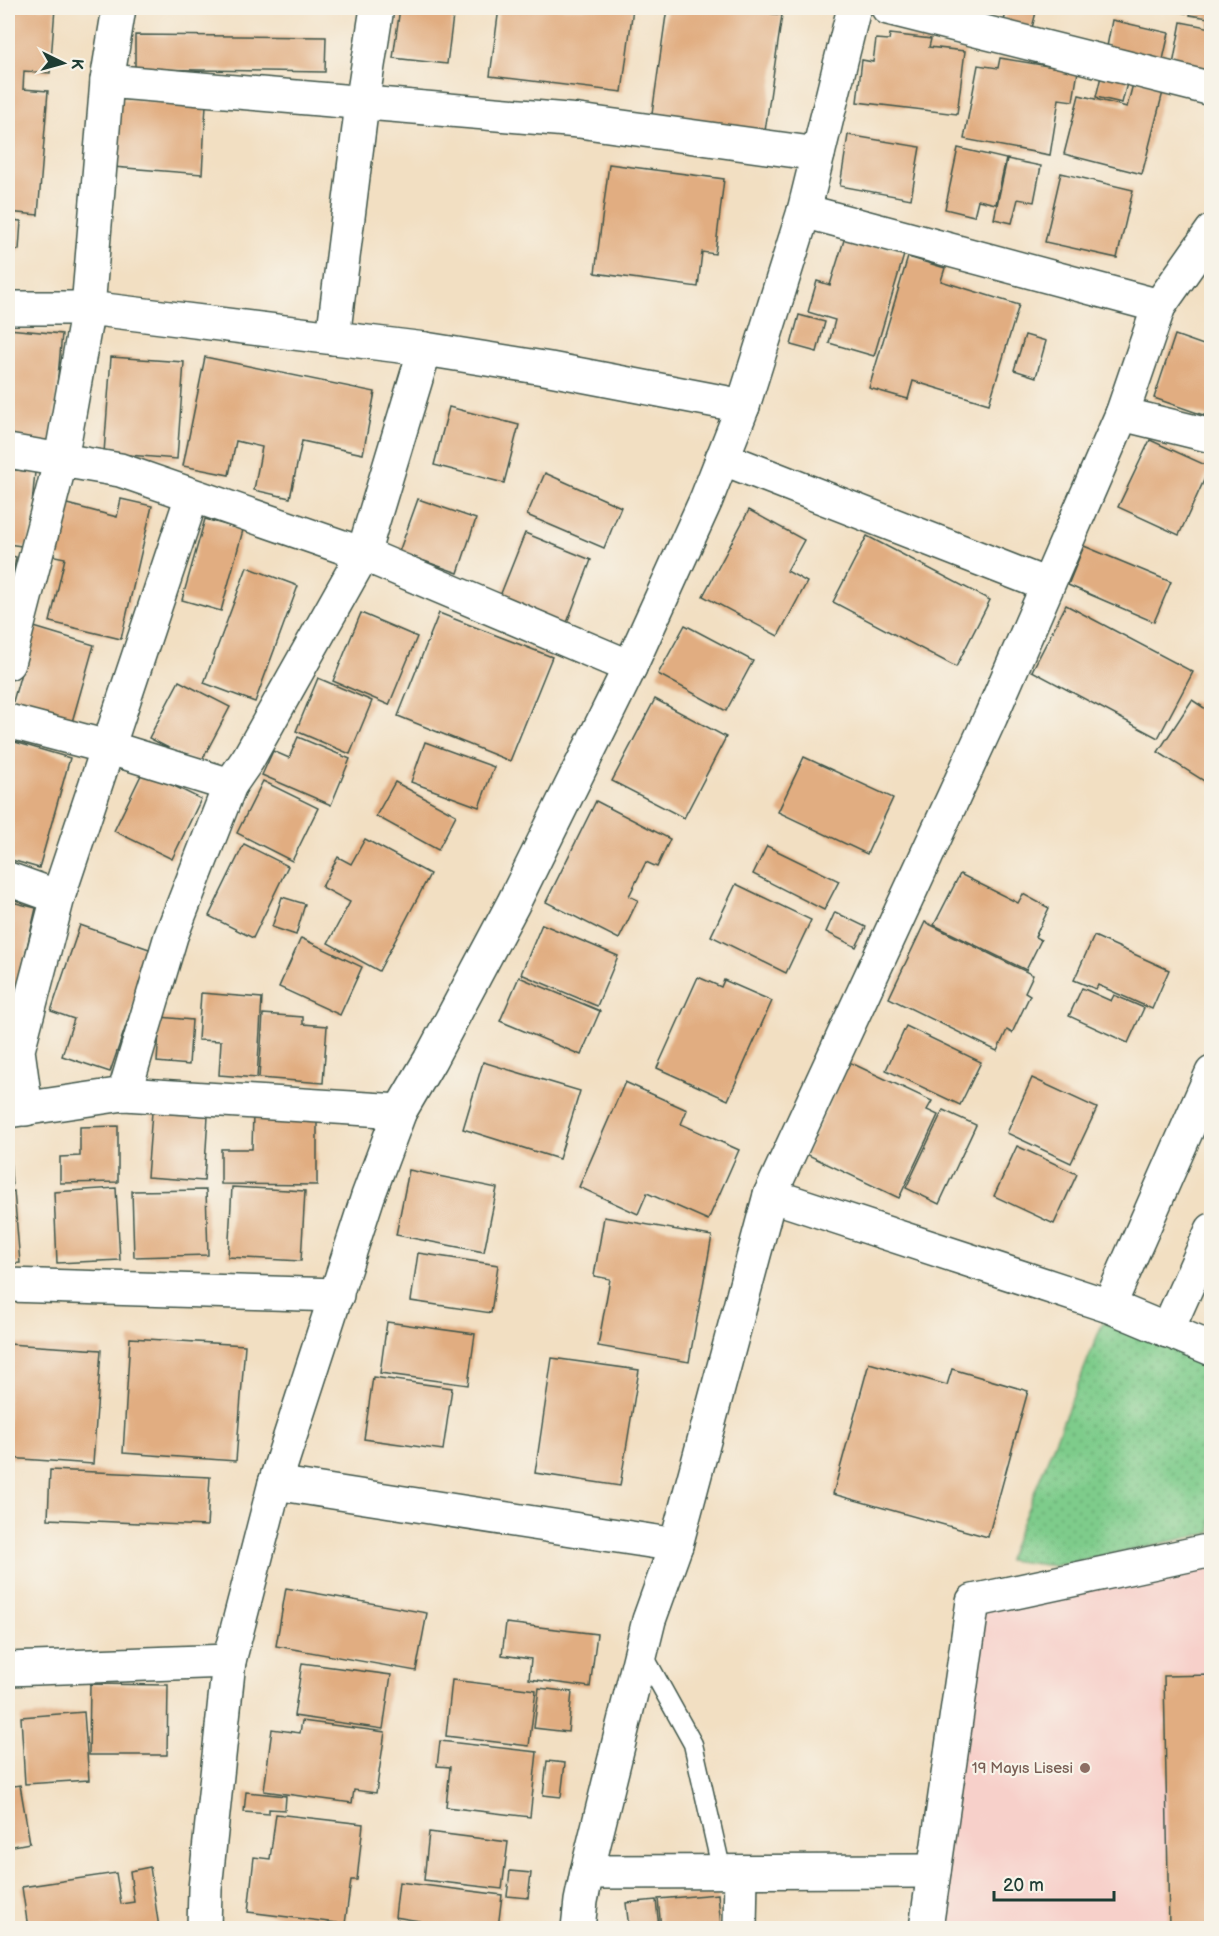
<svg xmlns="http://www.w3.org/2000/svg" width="1219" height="1936" viewBox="0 0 1219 1936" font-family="'Balsamiq Sans',sans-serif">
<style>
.built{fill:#f7d0ca}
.park{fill:url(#park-dots);stroke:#4e8460;stroke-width:1.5}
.building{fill:#e1ad81}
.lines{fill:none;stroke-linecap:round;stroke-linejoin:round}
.service-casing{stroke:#3f5549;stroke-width:21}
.minor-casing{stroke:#3f5549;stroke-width:36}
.tertiary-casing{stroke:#3f5549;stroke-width:36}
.service{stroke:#fff;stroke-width:18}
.minor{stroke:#fff;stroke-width:33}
.tertiary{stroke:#fff;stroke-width:33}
.education-dot{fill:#8d6e63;stroke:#f7f3e8;stroke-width:2}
.labels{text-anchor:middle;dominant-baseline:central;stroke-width:4.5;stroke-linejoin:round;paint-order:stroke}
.education-label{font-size:15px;fill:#785e54;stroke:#f7f3e8;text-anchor:end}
</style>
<defs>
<pattern id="park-dots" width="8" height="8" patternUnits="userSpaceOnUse" patternTransform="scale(1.5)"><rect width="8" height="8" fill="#7ecc8b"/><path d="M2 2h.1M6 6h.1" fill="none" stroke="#67a772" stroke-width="1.8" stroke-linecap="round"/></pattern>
</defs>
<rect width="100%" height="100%" fill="#f7f3e8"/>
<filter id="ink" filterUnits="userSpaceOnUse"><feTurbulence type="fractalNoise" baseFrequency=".0167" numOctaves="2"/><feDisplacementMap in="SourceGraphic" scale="12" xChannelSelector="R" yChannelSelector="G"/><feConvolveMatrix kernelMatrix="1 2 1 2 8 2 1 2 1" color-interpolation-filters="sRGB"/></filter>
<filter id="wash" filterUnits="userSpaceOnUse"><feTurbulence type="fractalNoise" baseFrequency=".008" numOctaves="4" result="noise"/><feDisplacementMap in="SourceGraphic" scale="24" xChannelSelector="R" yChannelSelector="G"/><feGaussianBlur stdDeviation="1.35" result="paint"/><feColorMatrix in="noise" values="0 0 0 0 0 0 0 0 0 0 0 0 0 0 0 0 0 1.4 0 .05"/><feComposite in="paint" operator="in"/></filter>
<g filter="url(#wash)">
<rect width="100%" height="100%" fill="#f2dfc2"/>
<path class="built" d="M1211 1557V1928H937L980 1607Z"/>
<path class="park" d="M1103 1322 1211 1363V1533L1054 1566 1007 1560Z"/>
<g id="blocks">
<g class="building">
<path d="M8 8H55L50 73 24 71 23 89 48 91 38 215 8 212Z"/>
<path d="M400 8H454L447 64 393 58Z"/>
<path d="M499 8H633L622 92 490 76Z"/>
<path d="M667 8H730L782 15 764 138 651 121Z"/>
<path d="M1007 8H1037L1032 28 1004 21Z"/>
<path d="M1162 8H1187L1186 13Z"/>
<path d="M1191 8H1212V25L1208 24 1209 18 1190 15Z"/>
<path d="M1112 20 1169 33 1162 64 1106 52Z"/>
<path d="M1181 22 1212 28V72L1173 65Z"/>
<path d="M890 34 931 39 929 47 965 51 957 114 857 102 862 60 873 62 876 39 889 40Z"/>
<path d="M135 35 326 37 325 72 135 69Z"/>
<path d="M1000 58 1078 71 1073 101 1059 99 1050 155 964 139 978 65 998 68Z"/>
<path d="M1103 68 1129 75 1122 103 1096 97Z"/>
<path d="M1134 80 1164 88 1142 174 1064 154 1079 95 1127 107Z"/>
<path d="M117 99 206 105 202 174 113 167Z"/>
<path d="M848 135 920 147 911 199 840 186Z"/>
<path d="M958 148 1006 159 996 204 978 200 974 216 945 209Z"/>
<path d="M1007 159 1041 166 1034 202 1018 199 1012 223 994 219Z"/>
<path d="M609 164 724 179 715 254 702 252 698 287 595 273Z"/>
<path d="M1061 173 1133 190 1117 258 1045 242Z"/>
<path d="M8 220 21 221 19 250 8 249Z"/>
<path d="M845 237 904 255 874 356 829 343 835 320 808 312 817 281 830 285Z"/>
<path d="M908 257 945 268 941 281 1019 305 989 404 913 381 908 399 869 388Z"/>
<path d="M799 315 825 322 817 352 791 345Z"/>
<path d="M8 329 62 334 51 448 8 444 10 378H8Z"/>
<path d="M1025 335 1046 341 1036 377 1014 370Z"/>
<path d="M1175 335 1212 348V418L1154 398Z"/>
<path d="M111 357 184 362 177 459 104 453Z"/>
<path d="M205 357 375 392 363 454 302 441 290 498 254 490 262 447 236 441 229 475 183 466Z"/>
<path d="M449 407 519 425 504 483 434 465Z"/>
<path d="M1150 440 1210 467 1179 535 1118 507Z"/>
<path d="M8 469 35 472 28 547 8 544Z"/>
<path d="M545 473 621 507 604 548 527 515Z"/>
<path d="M121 499 152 506 121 639 50 622 65 558 50 555 63 503 117 517Z"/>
<path d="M418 499 476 519 458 573 399 552Z"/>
<path d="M749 510 804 540 787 571 807 582 778 636 703 596Z"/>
<path d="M205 519 243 530 221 611 182 600Z"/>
<path d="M525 533 591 560 565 628 498 601Z"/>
<path d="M867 536 990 600 956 667 833 602Z"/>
<path d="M1084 546 1171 582 1154 622 1068 585Z"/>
<path d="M8 555 16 557 9 599H8Z"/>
<path d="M247 567 298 586 255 702 204 683Z"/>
<path d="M1066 605 1193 672 1158 738 1032 671Z"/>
<path d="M361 613 417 637 389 705 333 681Z"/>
<path d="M439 613 552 657 510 761 398 716Z"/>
<path d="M685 625 753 661 726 711 658 674Z"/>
<path d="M34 627 94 645 72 722 12 705Z"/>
<path d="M318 678 372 701 350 754 296 731Z"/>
<path d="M179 681 230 707 200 764 149 738Z"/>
<path d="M655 699 726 737 684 818 612 781Z"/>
<path d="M1192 700 1212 713V786L1158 752Z"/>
<path d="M298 737 350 759 331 805 262 775 273 751 289 758Z"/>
<path d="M8 740 70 758 39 868 8 859Z"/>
<path d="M425 742 494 767 479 807 411 782Z"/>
<path d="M804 757 893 798 867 854 778 812Z"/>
<path d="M143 771 201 799 172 859 114 831Z"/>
<path d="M263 781 318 808 292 861 237 833Z"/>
<path d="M395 782 456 815 438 850 376 816Z"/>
<path d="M596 801 670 839 657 867 646 862 629 896 638 900 619 939 546 902Z"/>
<path d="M365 839 430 874 379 971 328 943 350 902 322 887 338 857 351 864Z"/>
<path d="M244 844 288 866 253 938 209 916Z"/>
<path d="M767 846 839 881 824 910 753 874Z"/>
<path d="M960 874 1018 903 1023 894 1049 908 1035 937 1041 940 1026 970 934 925Z"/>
<path d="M736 884 811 920 786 973 711 936Z"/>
<path d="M282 897 305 904 296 935 272 927Z"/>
<path d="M8 901 36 908 17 991 8 989Z"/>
<path d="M835 912 866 927 856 947 826 932Z"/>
<path d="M925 922 1033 975 1025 992 1030 995 1012 1033 1007 1030 997 1051 889 998Z"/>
<path d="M542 924 618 956 597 1006 521 974Z"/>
<path d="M80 925 152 950 110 1072 62 1056 74 1019 51 1011Z"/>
<path d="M1094 936 1169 970 1152 1009 1098 985 1096 989 1074 980Z"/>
<path d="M301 938 362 967 340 1015 279 987Z"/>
<path d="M519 977 600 1011 581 1055 500 1021Z"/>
<path d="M698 977 721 987 724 980 772 1001 728 1100 657 1068Z"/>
<path d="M1082 988 1111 1001 1114 995 1144 1008 1128 1043 1069 1016Z"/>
<path d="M201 993 262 998 257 1078 219 1075 221 1041 198 1040Z"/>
<path d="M263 1014 303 1017V1024L327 1026 323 1083 259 1078Z"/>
<path d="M160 1017 192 1020 189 1065 157 1062Z"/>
<path d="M906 1026 981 1062 960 1105 886 1070Z"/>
<path d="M483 1062 580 1091 559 1159 463 1129Z"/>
<path d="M849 1062 932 1101 927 1110 938 1115 899 1198 806 1154Z"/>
<path d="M1032 1078 1097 1108 1071 1163 1007 1133Z"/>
<path d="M625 1082 687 1110 681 1124 739 1150 708 1220 647 1193 638 1214 579 1187Z"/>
<path d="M943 1110 976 1125 939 1204 906 1188Z"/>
<path d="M152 1112 208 1116 204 1181 147 1177Z"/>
<path d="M253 1114 317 1115V1185L221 1184V1149H252Z"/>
<path d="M118 1126V1182L60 1183V1157L80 1156V1127Z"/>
<path d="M8 1143H9L12 1186H8Z"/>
<path d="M1017 1146 1077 1174 1054 1224 994 1196Z"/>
<path d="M409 1170 497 1188 484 1252 396 1235Z"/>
<path d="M232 1187 305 1191 301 1261 228 1257Z"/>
<path d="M116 1188 120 1260 57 1263 54 1192Z"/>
<path d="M206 1190 208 1255 134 1257 132 1191Z"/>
<path d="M14 1191 20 1263 8 1264V1192Z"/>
<path d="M604 1217 712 1236 689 1362 598 1346 610 1279 594 1276Z"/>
<path d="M418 1253 498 1265 491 1313 411 1301Z"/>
<path d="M387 1322 475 1334 468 1385 380 1373Z"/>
<path d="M130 1338 245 1345 236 1461 123 1453Z"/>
<path d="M8 1344 101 1350 93 1464 8 1458Z"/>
<path d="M552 1358 639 1370 620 1486 535 1473Z"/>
<path d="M869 1363 947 1385 952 1369 1028 1391 988 1537 833 1494Z"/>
<path d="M373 1377 452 1388 443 1450 364 1439Z"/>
<path d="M50 1470 210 1477 207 1526 48 1519Z"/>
<path d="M286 1588 427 1613 416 1671 276 1646Z"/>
<path d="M506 1623 597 1634 590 1687 529 1679 531 1659 502 1655Z"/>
<path d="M302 1663 391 1675 383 1729 294 1716Z"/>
<path d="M1212 1675V1928H1169L1164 1676Z"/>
<path d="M452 1680 536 1690 529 1746 446 1736Z"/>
<path d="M90 1684 168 1685 167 1755H89Z"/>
<path d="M539 1688 572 1692 568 1732 534 1728Z"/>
<path d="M84 1712 89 1780 25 1784 21 1717Z"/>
<path d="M302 1721 385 1732 376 1793 354 1790 352 1803 264 1791 272 1729 300 1733Z"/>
<path d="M440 1741 537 1752 530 1817 446 1807 450 1767 437 1766Z"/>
<path d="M547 1761 565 1763 561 1797 543 1795Z"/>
<path d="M20 1785 30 1843 8 1847V1787Z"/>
<path d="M246 1792 286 1796 285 1810 269 1809V1814L244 1812Z"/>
<path d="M276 1814 363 1824 357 1880H351L345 1924 248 1912 254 1857 270 1859Z"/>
<path d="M429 1832 508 1842 502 1889 424 1880Z"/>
<path d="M150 1867 159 1928H28L22 1887 116 1873 121 1904 134 1902 130 1871Z"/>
<path d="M510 1871 531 1873 528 1898 507 1896Z"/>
<path d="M399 1882 502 1895 498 1928H419L420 1921 395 1917Z"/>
<path d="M718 1894 721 1928H661L658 1899Z"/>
<path d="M656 1900 659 1928H629L626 1903Z"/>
</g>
</g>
</g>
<g filter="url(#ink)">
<use href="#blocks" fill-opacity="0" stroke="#3f5549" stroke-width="1.5"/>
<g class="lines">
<g class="service-casing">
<path id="service" d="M642 1652 693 1744 722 1872"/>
</g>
<g class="minor-casing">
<g id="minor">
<path d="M888 8 1212 89"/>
<path d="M107 81 579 121 818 154"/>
<path d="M804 211 1159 306"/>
<path d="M8 308H88L425 349 550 369 743 406"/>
<path d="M333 338 362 104 377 8"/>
<path d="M1122 414 1212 436"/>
<path d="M8 451 120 470 363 554 630 667"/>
<path d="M722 458 1047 585"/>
<path d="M8 663 61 459 88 308 107 81 119 8"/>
<path d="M8 721 107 747 230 785"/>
<path d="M8 879 58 897"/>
<path d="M124 1094 171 936 230 785 248 759 363 554 425 349"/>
<path d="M26 1109 18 1050 58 897 192 496"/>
<path d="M8 1111 124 1094 400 1111"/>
<path d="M770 1195 1109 1306 1212 1349"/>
<path d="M8 1285 337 1295"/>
<path d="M1109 1306 1212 1073"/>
<path d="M1167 1331 1212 1230"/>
<path d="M275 1483 676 1545"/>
<path d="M8 1669 229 1661"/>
<path d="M587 1872 934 1871"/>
<path d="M204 1928 205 1889 229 1661 275 1483 368 1196 400 1111 430 1060 513 904 630 667 706 500 743 406 804 211 854 8"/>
<path d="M740 1928 741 1873"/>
<path d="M926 1928 973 1601 1212 1550"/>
</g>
</g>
<g class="tertiary-casing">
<path id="tertiary" d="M578 1928 581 1901 587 1872 649 1620 676 1545 770 1195 991 716 1122 414 1159 306 1212 231"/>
</g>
<use href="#service" class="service"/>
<use href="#minor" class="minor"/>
<use href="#tertiary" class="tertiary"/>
</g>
</g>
<circle class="education-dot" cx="1085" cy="1768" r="6"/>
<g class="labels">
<g class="education-label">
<text x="1073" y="1768">19 Mayıs Lisesi</text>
</g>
</g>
<rect width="1219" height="1936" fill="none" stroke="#f7f3e8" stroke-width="30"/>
<g transform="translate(63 63) rotate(95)" stroke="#f7f3e8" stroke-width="4.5" paint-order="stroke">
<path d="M0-4.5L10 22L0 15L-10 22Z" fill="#1f3d34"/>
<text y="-9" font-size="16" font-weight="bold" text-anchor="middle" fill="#1f3d34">K</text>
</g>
<path d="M994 1891v9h120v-9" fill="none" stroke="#1f3d34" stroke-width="3"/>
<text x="1003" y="1891" font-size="18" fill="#1f3d34" stroke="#f7f3e8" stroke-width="4.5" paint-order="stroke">20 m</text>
</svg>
